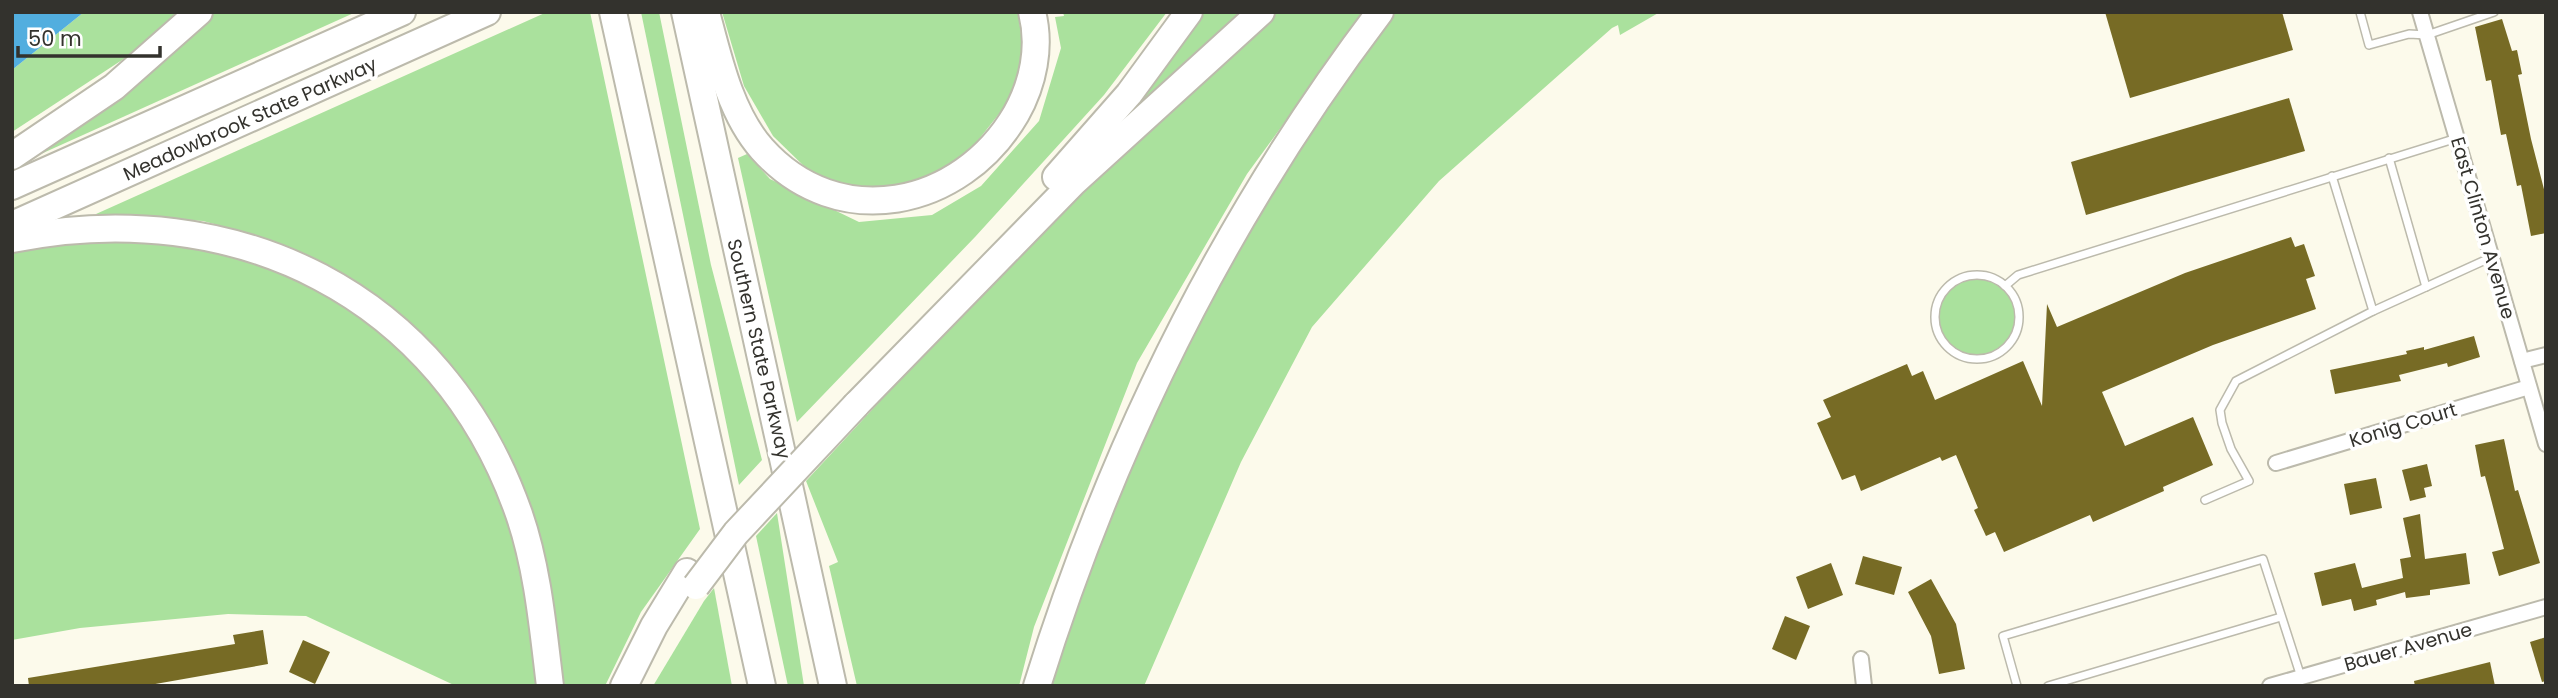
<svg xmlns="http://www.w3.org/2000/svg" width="2558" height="698" viewBox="0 0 2558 698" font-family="Poppins,sans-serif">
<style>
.green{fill:#aae19d}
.water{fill:#52aedf}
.building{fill:#776b25}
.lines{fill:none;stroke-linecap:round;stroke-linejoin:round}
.service-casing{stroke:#bcbaac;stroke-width:10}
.minor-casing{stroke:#bcbaac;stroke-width:18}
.motorway-casing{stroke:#bcbaac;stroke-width:30}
.service{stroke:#fff;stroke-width:7}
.minor{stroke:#fff;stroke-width:14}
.motorway{stroke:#fff;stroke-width:26}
.motorway-bridge-casing{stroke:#bcbaac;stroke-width:30;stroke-linecap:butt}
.motorway-bridge{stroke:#fff;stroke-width:26}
.labels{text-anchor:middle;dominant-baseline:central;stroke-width:7;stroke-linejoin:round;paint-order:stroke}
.street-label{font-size:19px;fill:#33322d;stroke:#fff}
</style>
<rect width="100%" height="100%" fill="#fcfaeb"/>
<g class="green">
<path d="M84 12H177L145 45 12 132V70Z"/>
<path d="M209 12H356L12 167Z"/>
<path d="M547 12H590L700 529 641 612 605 686H560L498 443 346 279 255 235 203 221 96 214Z"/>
<path d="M641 12H659L711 265 762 460 739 485Z"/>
<path d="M722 12H1018L1024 57 1013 88 1006 105 961 162 907 188 865 190 811 173 773 136 744 86Z"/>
<path d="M1063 12H1167L1104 95 975 237 797 422 738 158 747 154 770 179 859 222 932 215 981 186 1039 121 1061 48 1055 17 1064 16Z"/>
<path d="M1191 12H1248L1125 119Z"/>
<path d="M1277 12H1365L1247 174 1137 363 1034 627 1019 686H857L829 566 838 562 806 481 944 332 1112 159Z"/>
<path d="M1391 12H1660L1620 35 1618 25 1612 28 1439 181 1312 327 1241 462 1144 686H1047L1077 587 1229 250Z"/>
<path d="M84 234 195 239 351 303 430 375 491 468 522 554 540 686H456L306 616 228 614 80 628 12 640V249Z"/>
<circle cx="1977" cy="317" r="42"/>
<path d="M777 513 804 686H788L756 536Z"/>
<path d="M714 588 732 686H653L704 601Z"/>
</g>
<path class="water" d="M12 12H84L12 70Z"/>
<g class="building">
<path d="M2105 12H2282L2293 50 2130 98Z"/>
<path d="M2502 19 2512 51 2517 50 2522 74 2518 75 2531 139 2546 197V233L2531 236 2521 185 2517 186 2506 134 2501 135 2491 80 2486 81 2475 27Z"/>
<path d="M2289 98 2305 151 2086 215 2071 162Z"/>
<path d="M2291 237 2295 247 2304 244 2315 276 2306 279 2316 309 2213 345 2102 392 2125 446 2193 417 2213 465 2163 487 2164 491 2093 522 2090 515 2004 552 1995 532 1986 536 1974 510 1978 508 1956 455 1942 461 1940 457 1861 491 1855 475 1842 480 1817 423 1831 417 1823 400 1907 364 1912 376 1923 371 1935 400 2023 361 2042 406 2047 304 2057 327 2185 273Z"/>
<path d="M2474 336 2480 357 2448 367 2447 363 2399 375 2401 381 2335 394 2330 370 2407 354 2406 351 2424 347V350Z"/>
<path d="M2504 439 2515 491 2518 490 2540 563 2499 576 2492 552 2504 549 2485 476 2481 477 2475 445Z"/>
<path d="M2427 464 2432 486 2424 488 2426 497 2410 501 2402 470Z"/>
<path d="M2376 478 2382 508 2350 515 2344 484Z"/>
<path d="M2420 514 2425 559 2466 553 2470 584 2430 590V595L2406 598 2405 592 2376 600 2377 605 2354 611 2351 599 2322 606 2314 573 2355 563 2362 588 2403 578 2400 559 2411 557 2403 518Z"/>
<path d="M1863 556 1902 567 1894 595 1855 584Z"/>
<path d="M1831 563 1843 595 1808 609 1796 577Z"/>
<path d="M1931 579 1956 624 1965 669 1939 674 1931 636 1908 592Z"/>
<path d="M1785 616 1810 626 1796 660 1772 649Z"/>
<path d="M263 630 268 664 144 686H29L28 678 235 644 233 635Z"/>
<path d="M2546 637V681L2542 682 2530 642Z"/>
<path d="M303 640 330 652 315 684 289 672Z"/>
<path d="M2490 662 2495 686H2415L2414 681Z"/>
</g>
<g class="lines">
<g class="service-casing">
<g id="service">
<path d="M2360 12 2369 45 2409 34 2427 35 2494 12"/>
<path d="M2389 158 2426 287"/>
<path d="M2332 176 2373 311"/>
<circle cx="1977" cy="317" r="42"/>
<path d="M2005 286 2018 275 2457 138"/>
<path d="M2205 500 2249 481 2231 449 2222 423 2220 410 2236 381 2373 311 2492 257"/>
<path d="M2017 686 2003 636 2263 559 2301 677"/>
<path d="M2048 686 2281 617"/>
</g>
</g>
<g class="minor-casing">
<g id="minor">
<path d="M2420 12 2546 444"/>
<path d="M2522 361 2546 355"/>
<path d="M2276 463 2529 387"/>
<path d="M1861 659 1864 686"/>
<path d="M2270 686 2546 607"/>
</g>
</g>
<g class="motorway-casing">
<g id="motorway">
<path d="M613 12 762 686"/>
<path d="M685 12 833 686"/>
<path d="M706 12C718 57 730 113 762 149 838 234 961 208 1016 114 1033 84 1041 47 1032 12"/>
<path d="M12 156 114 87 199 12"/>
<path d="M1056 177 1129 94 1189 12"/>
<path d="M12 186 402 12"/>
<path d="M12 225 487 12"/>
<path d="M12 239C235 194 442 294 519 514 538 569 543 629 550 686"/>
<path d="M856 405 1073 183 1261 12"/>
<path d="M624 686 654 626 687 572"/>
<path d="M1037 686C1113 442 1226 215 1380 12"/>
</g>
</g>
<use href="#service" class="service"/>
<use href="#minor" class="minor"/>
<use href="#motorway" class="motorway"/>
<g class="motorway-bridge-casing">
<path id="motorway-bridge" d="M696 586 736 533 856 405"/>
</g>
<use href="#motorway-bridge" class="motorway-bridge"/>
</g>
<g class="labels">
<g class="street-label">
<text transform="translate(250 119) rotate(-24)">Meadowbrook State Parkway</text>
<text transform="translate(2483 228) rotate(74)">East Clinton Avenue</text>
<text transform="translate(759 349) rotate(77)">Southern State Parkway</text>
<text transform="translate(2403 425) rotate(-17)">Konig Court</text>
<text transform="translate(2408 647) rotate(-16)">Bauer Avenue</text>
</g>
</g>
<rect width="2558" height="698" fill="none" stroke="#33322d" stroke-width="28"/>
<path d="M18 46v10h142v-10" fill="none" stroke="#33322d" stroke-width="3.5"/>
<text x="28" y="46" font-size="21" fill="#33322d" stroke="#ffffff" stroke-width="5" paint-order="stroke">50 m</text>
</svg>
